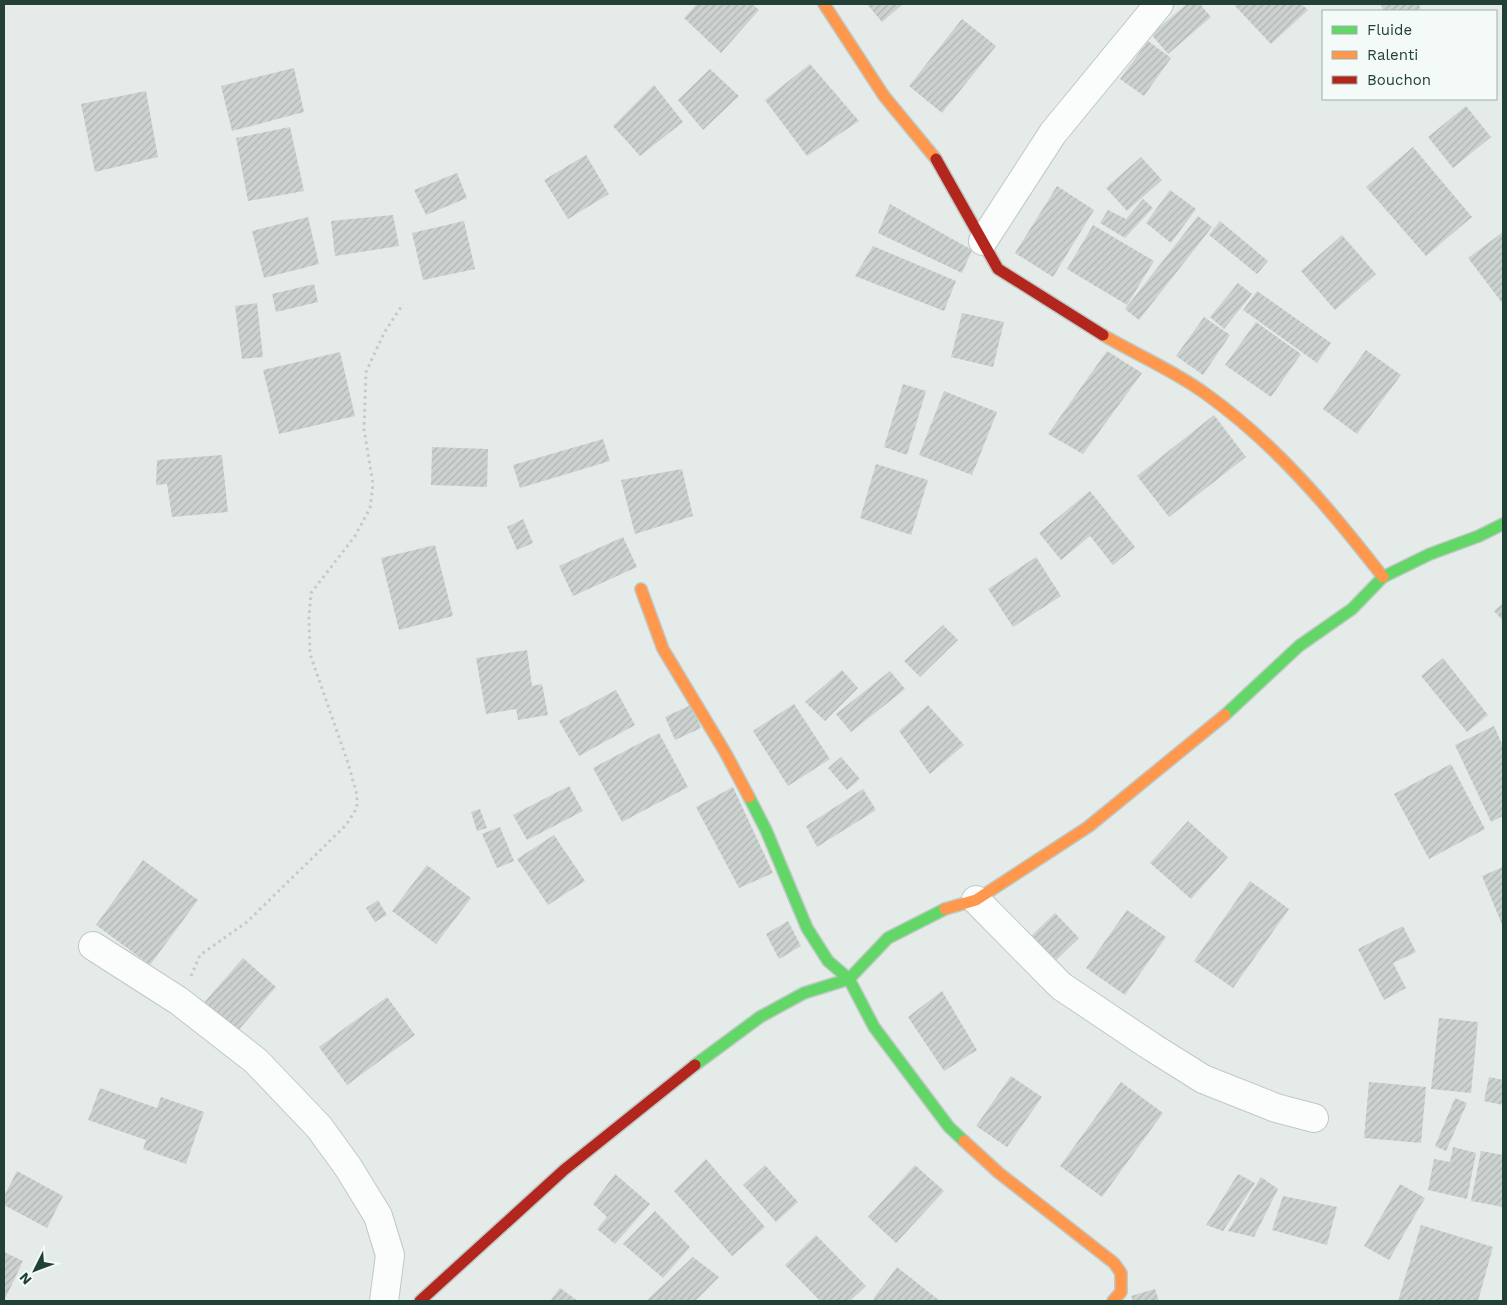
<svg xmlns="http://www.w3.org/2000/svg" width="1507" height="1305" viewBox="0 0 1507 1305" font-family="'Work Sans',sans-serif">
<style>
.building{fill:url(#building-hatch)}
.lines{fill:none;stroke-linecap:round;stroke-linejoin:round}
.street-casing{stroke:#c2c8c5;stroke-width:30}
.fast-casing{stroke:#c0c9c5;stroke-width:14}
.slow-casing{stroke:#c0c9c5;stroke-width:14}
.jam-casing{stroke:#c0c9c5;stroke-width:14}
.path{stroke:#c2cbc8;stroke-width:3;stroke-dasharray:2.5 4;stroke-linecap:butt}
.street{stroke:#fbfcfc;stroke-width:28}
.fast{stroke:#63d668;stroke-width:11}
.slow{stroke:#ff974d;stroke-width:11}
.jam{stroke:#b3261e;stroke-width:11}
</style>
<defs>
<pattern id="building-hatch" width="6" height="6" patternUnits="userSpaceOnUse" patternTransform="scale(1.25)"><rect width="6" height="6" fill="#ccd2d0"/><path d="M-1 1l2-2M0 6l6-6M5 7l2-2" fill="none" stroke="#afb5b3"/></pattern>
</defs>
<rect width="100%" height="100%" fill="#e5ebe8"/>
<g class="building">
<path d="M697 4H752L759 10 721 53 684 18Z"/>
<path d="M867 4H903L882 22Z"/>
<path d="M1187 4H1200L1211 17 1168 54 1151 34Z"/>
<path d="M1237 4H1301L1308 10 1271 44 1235 6Z"/>
<path d="M1381 4H1419L1421 11H1383Z"/>
<path d="M962 19 996 46 942 113 909 86Z"/>
<path d="M1148 41 1171 58 1144 96 1120 79Z"/>
<path d="M810 64 859 121 807 156 765 100Z"/>
<path d="M294 68 304 112 232 131 221 86Z"/>
<path d="M710 69 739 96 703 130 678 100Z"/>
<path d="M654 85 683 122 640 156 613 126Z"/>
<path d="M146 91 158 157 95 172 81 104Z"/>
<path d="M1466 106 1491 137 1453 168 1428 137Z"/>
<path d="M290 127 304 191 248 201 236 138Z"/>
<path d="M1413 147 1472 217 1426 256 1366 187Z"/>
<path d="M586 155 609 194 568 219 544 180Z"/>
<path d="M1141 157 1162 180 1127 211 1106 188Z"/>
<path d="M457 173 467 198 426 215 414 190Z"/>
<path d="M1057 186 1094 210 1053 277 1015 253Z"/>
<path d="M1170 190 1196 209 1171 243 1146 223Z"/>
<path d="M1143 199 1153 208 1125 238 1100 223 1108 210 1126 219Z"/>
<path d="M890 204 972 250 962 273 878 233Z"/>
<path d="M393 215 399 246 335 256 331 221Z"/>
<path d="M1198 216 1212 227 1139 320 1125 309Z"/>
<path d="M308 217 319 264 264 278 252 231Z"/>
<path d="M464 221 475 269 423 280 412 233Z"/>
<path d="M1220 221 1268 261 1257 274 1209 235Z"/>
<path d="M1093 225 1154 261 1127 305 1067 269Z"/>
<path d="M1503 232V304L1468 258Z"/>
<path d="M1342 235 1376 274 1335 310 1301 271Z"/>
<path d="M873 246 956 281 944 311 855 276Z"/>
<path d="M1238 283 1252 294 1224 329 1210 317Z"/>
<path d="M314 284 318 302 276 312 272 294Z"/>
<path d="M1257 291 1331 343 1317 363 1243 310Z"/>
<path d="M257 303 263 357 242 359 235 306Z"/>
<path d="M962 313 1004 322 993 367 951 357Z"/>
<path d="M1204 317 1230 335 1203 375 1176 356Z"/>
<path d="M1256 322 1301 354 1271 397 1225 365Z"/>
<path d="M1366 350 1401 375 1357 434 1323 409Z"/>
<path d="M1107 351 1142 373 1083 454 1048 434Z"/>
<path d="M340 352 355 416 279 434 263 370Z"/>
<path d="M903 384 926 391 907 455 884 447Z"/>
<path d="M944 391 997 412 972 475 919 455Z"/>
<path d="M1214 415 1246 457 1169 517 1137 476Z"/>
<path d="M603 439 610 461 520 488 513 465Z"/>
<path d="M432 447 488 449 487 487 431 485Z"/>
<path d="M222 455 228 512 172 517 167 484 156 485 157 460Z"/>
<path d="M876 464 928 480 911 535 860 518Z"/>
<path d="M682 469 693 516 635 534 621 480Z"/>
<path d="M1090 491 1135 547 1113 565 1090 536 1061 560 1039 533Z"/>
<path d="M523 519 533 543 517 550 507 527Z"/>
<path d="M623 537 637 567 573 596 559 566Z"/>
<path d="M435 545 453 616 399 630 381 558Z"/>
<path d="M1036 557 1061 596 1013 627 988 589Z"/>
<path d="M1503 603V621L1494 611Z"/>
<path d="M943 625 958 640 920 677 904 661Z"/>
<path d="M527 650 532 686 542 684 548 715 518 720 516 709 486 714 476 658Z"/>
<path d="M1443 658 1488 715 1467 732 1421 676Z"/>
<path d="M842 670 858 688 825 721 805 702Z"/>
<path d="M890 671 905 689 851 732 836 714Z"/>
<path d="M616 690 635 725 579 756 559 721Z"/>
<path d="M794 704 830 759 788 786 753 731Z"/>
<path d="M691 705 701 728 675 740 665 717Z"/>
<path d="M928 705 964 745 930 774 899 731Z"/>
<path d="M1494 726 1503 746V816L1491 822 1455 745Z"/>
<path d="M659 733 688 787 622 822 593 768Z"/>
<path d="M841 757 860 779 847 790 828 768Z"/>
<path d="M1451 764 1485 829 1429 859 1394 794Z"/>
<path d="M569 786 583 811 527 840 513 815Z"/>
<path d="M733 787 773 873 739 888 696 807Z"/>
<path d="M863 789 876 810 817 847 806 826Z"/>
<path d="M480 809 487 828 477 831 471 812Z"/>
<path d="M1188 821 1228 857 1191 899 1150 863Z"/>
<path d="M500 827 514 861 497 868 482 834Z"/>
<path d="M554 835 585 881 548 905 517 859Z"/>
<path d="M143 860 198 900 150 965 96 925Z"/>
<path d="M427 865 471 898 436 944 392 911Z"/>
<path d="M1503 867V927L1482 876Z"/>
<path d="M1250 881 1289 909 1233 988 1194 961Z"/>
<path d="M378 900 387 915 375 922 366 908Z"/>
<path d="M1127 910 1166 937 1125 995 1086 968Z"/>
<path d="M1055 913 1079 938 1053 963 1029 938Z"/>
<path d="M788 921 801 946 779 959 766 934Z"/>
<path d="M1403 926 1416 952 1393 963 1406 988 1384 1000 1358 949Z"/>
<path d="M243 958 276 987 235 1034 202 1005Z"/>
<path d="M942 991 977 1050 944 1071 908 1017Z"/>
<path d="M387 997 415 1035 347 1085 319 1047Z"/>
<path d="M1439 1018 1478 1022 1471 1093 1431 1089Z"/>
<path d="M1011 1076 1042 1097 1007 1147 976 1126Z"/>
<path d="M1489 1077 1503 1080V1105L1484 1101Z"/>
<path d="M1121 1082 1163 1113 1102 1197 1060 1166Z"/>
<path d="M1369 1082 1426 1087 1421 1143 1364 1138Z"/>
<path d="M100 1088 157 1108 161 1097 204 1112 186 1164 143 1149 146 1140 88 1120Z"/>
<path d="M1455 1098 1467 1103 1446 1151 1435 1146Z"/>
<path d="M1453 1147 1476 1153 1467 1199 1428 1190 1434 1159 1450 1162Z"/>
<path d="M1481 1151 1503 1155V1207L1471 1201Z"/>
<path d="M706 1159 765 1227 732 1256 674 1191Z"/>
<path d="M765 1165 798 1202 776 1222 743 1185Z"/>
<path d="M915 1165 944 1191 896 1243 868 1217Z"/>
<path d="M17 1171 63 1196 47 1228 4 1205V1196Z"/>
<path d="M615 1174 650 1204 615 1244 597 1229 607 1217 593 1204Z"/>
<path d="M1238 1174 1255 1183 1223 1231 1206 1225Z"/>
<path d="M1261 1177 1278 1189 1254 1237 1228 1231Z"/>
<path d="M1400 1184 1425 1198 1389 1260 1364 1246Z"/>
<path d="M1283 1196 1337 1207 1327 1245 1272 1230Z"/>
<path d="M655 1211 690 1247 663 1278 623 1244Z"/>
<path d="M1421 1225 1493 1247 1478 1301H1398Z"/>
<path d="M816 1235 866 1286 850 1301H820L785 1265Z"/>
<path d="M4 1252 23 1261 4 1301Z"/>
<path d="M693 1257 719 1277 695 1301H646Z"/>
<path d="M897 1267 940 1301H876L873 1299Z"/>
<path d="M560 1288 578 1301H550Z"/>
<path d="M1155 1289 1159 1301H1133L1131 1296Z"/>
</g>
<g class="lines">
<g class="street-casing">
<g id="street">
<path d="M983 241 1053 133 1159 4"/>
<path d="M976 900 1061 986 1152 1047 1203 1079 1276 1108 1314 1118"/>
<path d="M93 946 179 1001 256 1061 319 1127 348 1167 378 1216 390 1255 384 1301"/>
</g>
</g>
<g class="fast-casing">
<g id="fast">
<path d="M1225 715 1299 646 1352 609 1383 577 1430 554 1479 536 1503 524"/>
<path d="M749 797 766 830 807 928 828 961 849 979 874 1027 949 1127 964 1141"/>
<path d="M695 1065 760 1017 804 993 849 979 888 938 945 909"/>
</g>
</g>
<g class="slow-casing">
<g id="slow">
<path d="M824 4 884 96 936 159"/>
<path d="M1103 335C1137 355 1175 371 1206 394 1276 444 1331 510 1383 577"/>
<path d="M641 589 663 649 725 752 749 797"/>
<path d="M945 909 976 900 1088 827 1225 715"/>
<path d="M964 1141 999 1173 1114 1263 1121 1273V1292L1113 1301"/>
</g>
</g>
<g class="jam-casing">
<g id="jam">
<path d="M936 159 998 269 1103 335"/>
<path d="M420 1301 564 1170 695 1065"/>
</g>
</g>
<path class="path" d="M191 976 200 955 247 922 346 825 357 808V795L348 763 310 654 309 617 311 593 355 536 370 508 373 484 364 429 366 372 384 333 403 304"/>
<use href="#street" class="street"/>
<use href="#fast" class="fast"/>
<use href="#slow" class="slow"/>
<use href="#jam" class="jam"/>
</g>
<rect width="1507" height="1305" fill="none" stroke="#214038" stroke-width="10"/>
<rect x="1322" y="10" width="175" height="90" fill="#f3faf7" stroke="#9fb0ab"/>
<rect x="1332" y="26" width="25" height="8" fill="#63d668" stroke="#9fb0ab"/>
<text x="1367" y="35" font-size="15" fill="#214038">Fluide</text>
<rect x="1332" y="51" width="25" height="8" fill="#ff974d" stroke="#9fb0ab"/>
<text x="1367" y="60" font-size="15" fill="#214038">Ralenti</text>
<rect x="1332" y="76" width="25" height="8" fill="#b3261e" stroke="#9fb0ab"/>
<text x="1367" y="85" font-size="15" fill="#214038">Bouchon</text>
<g transform="translate(35 1270) rotate(228)" stroke="#f3faf7" stroke-width="4" paint-order="stroke">
<path d="M0-4L9 19L0 12L-9 19Z" fill="#214038"/>
<text y="-8" font-size="14" font-weight="bold" text-anchor="middle" fill="#214038">N</text>
</g>
</svg>
